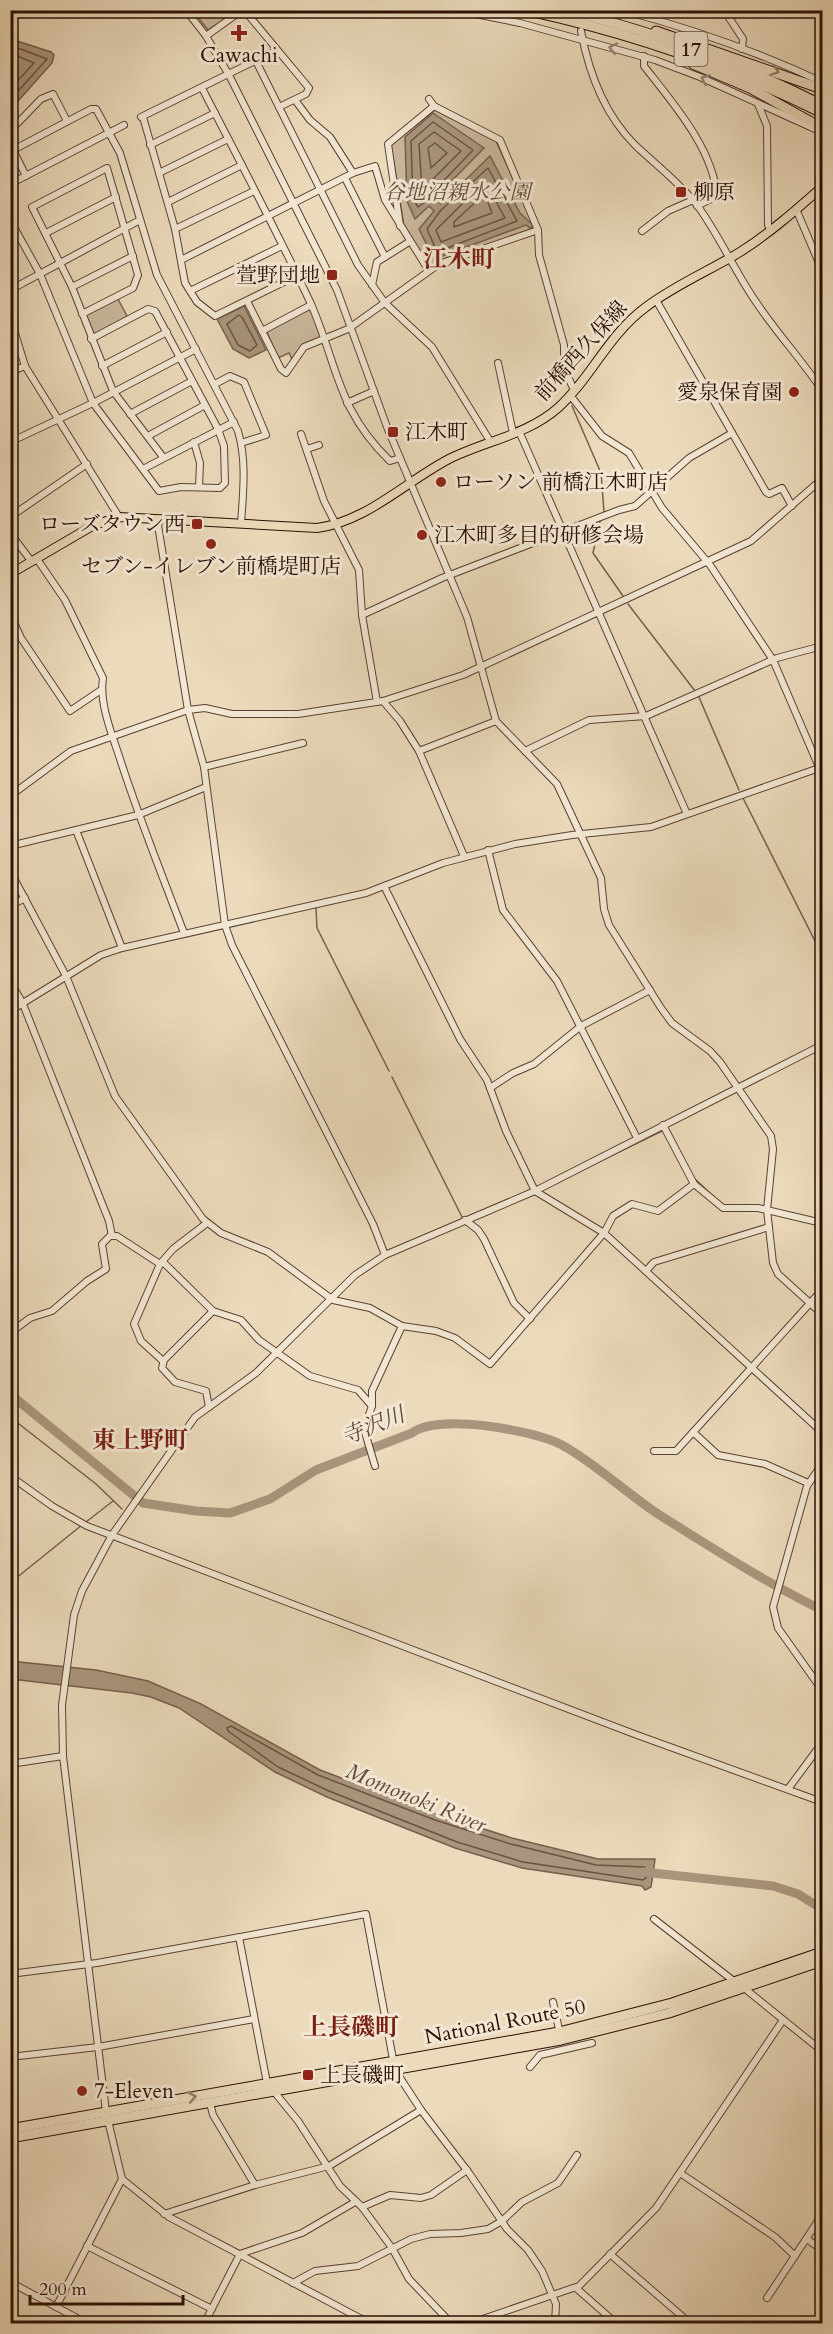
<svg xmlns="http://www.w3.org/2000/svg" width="833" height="2334" viewBox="0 0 833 2334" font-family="Cardo,'Noto Serif JP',serif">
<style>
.green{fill:#cab79c;stroke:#7a6250;stroke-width:1.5}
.water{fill:#a9957d;stroke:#765f4d;stroke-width:1.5}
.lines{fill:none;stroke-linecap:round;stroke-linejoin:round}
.shore{stroke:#6a5240;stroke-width:1.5}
.stream{stroke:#765f4d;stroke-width:1.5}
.river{stroke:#a9957d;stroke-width:9}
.minor-casing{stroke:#5a4132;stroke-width:8}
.major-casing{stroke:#2a0e04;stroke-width:10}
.highway-casing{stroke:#2a0e04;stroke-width:11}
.minor{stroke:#f2e7d3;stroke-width:6}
.major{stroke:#ebdabb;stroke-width:8}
.highway{stroke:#ebdabb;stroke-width:9}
.oneway{stroke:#988576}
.oneway2{stroke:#947e69}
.poi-dot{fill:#8f2418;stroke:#f2e7d3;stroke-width:2}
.labels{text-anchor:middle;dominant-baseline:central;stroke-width:6;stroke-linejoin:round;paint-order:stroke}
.shield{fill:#f2e7d3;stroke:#664f42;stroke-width:1.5}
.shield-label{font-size:20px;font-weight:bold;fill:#2a0e04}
.poi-label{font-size:21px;fill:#2a0e04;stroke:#f2e7d3;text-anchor:start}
.park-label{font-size:21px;font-style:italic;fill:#624939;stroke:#f2e7d3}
.street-label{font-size:21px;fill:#2a0e04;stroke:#f2e7d3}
.water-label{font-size:22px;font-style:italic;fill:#634b3a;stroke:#f2e7d3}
.quarter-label{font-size:24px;font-weight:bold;fill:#7a1f14;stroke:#f2e7d3}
</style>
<rect width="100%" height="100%" fill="#ebdabb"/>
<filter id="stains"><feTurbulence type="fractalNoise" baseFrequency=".00333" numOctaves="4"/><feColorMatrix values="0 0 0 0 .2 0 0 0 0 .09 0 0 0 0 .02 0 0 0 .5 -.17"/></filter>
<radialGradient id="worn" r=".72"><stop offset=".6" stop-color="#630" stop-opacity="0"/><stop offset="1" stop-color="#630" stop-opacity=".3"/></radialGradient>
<g class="green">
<path d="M193 11H237L208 30Z"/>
<path d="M435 110 496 141 535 228 430 268 404 226 391 145Z"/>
<path d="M117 297 128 318 95 336 91 334 86 314Z"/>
<path d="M307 310 312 311 321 337 303 345 293 361 289 353 278 358 266 330Z"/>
</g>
<g class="water">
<path d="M11 39 51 52 54 55 52 63 11 109Z"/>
<path d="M433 113 484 148 435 198 441 204 490 156 520 213 534 226 530 228 526 225 434 259 419 229 434 211 429 206 415 219 407 201 405 137Z"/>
<path d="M244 306 266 350 249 358 233 349 217 319Z"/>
<path d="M10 1661 96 1670 148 1681 201 1704 320 1770 437 1814 512 1838 598 1859H655L651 1887 645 1890 642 1886 522 1868 455 1848 327 1797 275 1772 179 1708 151 1697 132 1693 11 1679Z"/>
</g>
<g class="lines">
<g class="shore">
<path d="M10 45 47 59 10 100"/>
<path d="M10 53 34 63 10 89"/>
<path d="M433 122 473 150 432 193 429 199 418 207 413 199 411 141Z"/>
<path d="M434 132 461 151 422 190 419 144Z"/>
<path d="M435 143 447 153 431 168 428 148Z"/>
<path d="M488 168 517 221 437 252 427 229 441 210Z"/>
<path d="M485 181 505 218 441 242 436 230Z"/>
<path d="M482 196 486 197 492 213 454 227V222Z"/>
<path d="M239 315 242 317 257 345 250 351 238 345 227 324Z"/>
<path d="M231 1726 318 1775 435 1820 511 1844 596 1865 645 1867 646 1878 643 1880 523 1862 457 1842 329 1791 278 1767 228 1731 227 1728Z"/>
</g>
<g class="stream">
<path d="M572 406 601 473 604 512"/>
<path d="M600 521 593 553 623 596"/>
<path d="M628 604 695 691"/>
<path d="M698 695 739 790"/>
<path d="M743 798 822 955"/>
<path d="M316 908 317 928 389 1071"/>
<path d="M392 1077 462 1217"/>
<path d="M668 1128 682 1155"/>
<path d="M590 1166 664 1130"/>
<path d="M694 1178 712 1195"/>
<path d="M725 1205H757"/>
<path d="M472 1221 491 1213"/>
<path d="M10 1417 96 1484 122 1509"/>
<path d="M86 1522 113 1501"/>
<path d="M10 1583 82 1525"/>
</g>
<g class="river">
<path d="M10 1394 143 1503 196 1511 230 1513 270 1499 316 1470 412 1433C438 1413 533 1430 562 1445 595 1463 626 1493 658 1514 712 1548 765 1582 822 1610"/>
<path d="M643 1872 773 1886 798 1894 822 1909"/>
</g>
<g class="minor-casing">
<g id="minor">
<path d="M186 10 206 36 229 75 337 290 387 427 467 617 496 721 557 784 601 878 604 909 609 925 661 1008 672 1023 710 1051 720 1062 771 1136 773 1149 767 1210 773 1263 778 1274 822 1314"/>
<path d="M455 10 520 23 655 60 700 77 815 129 820 128"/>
<path d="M621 10C690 28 758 52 822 82"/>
<path d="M724 10 743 39 742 49"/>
<path d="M820 10 822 17"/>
<path d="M581 31C589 74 604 114 635 145 656 165 679 182 697 205 719 235 733 268 754 299 775 331 801 359 822 390"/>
<path d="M206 36 241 11H245L309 88 306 94 279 107"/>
<path d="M644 56V66C672 102 713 148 717 196L697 206"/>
<path d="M256 61 358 265 385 303 432 347 490 441"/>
<path d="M202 88C239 160 277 231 311 304 338 366 337 410 390 461L400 458"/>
<path d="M429 99 434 106 500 140 538 230 539 255 564 345V368L574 390"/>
<path d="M295 100 310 120 330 137 353 173"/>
<path d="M758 104 767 126 768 225 771 231"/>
<path d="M141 117 277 50"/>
<path d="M143 117 175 229 185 283 197 302 215 316 296 276"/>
<path d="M10 131 41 99 53 94 67 121"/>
<path d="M150 145 215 113"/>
<path d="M159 173 226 140"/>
<path d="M26 176 13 150 91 109H96L120 153 157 275 238 431C247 462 243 493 241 524"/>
<path d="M345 178 385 257"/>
<path d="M10 184 124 125"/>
<path d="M168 202 242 165"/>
<path d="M796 209 822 270"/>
<path d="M10 220 40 274 93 403 159 491 181 487 220 488 225 483 224 446 218 429 155 311 148 309 91 339"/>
<path d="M400 226 388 144 434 106"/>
<path d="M175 229 254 191"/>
<path d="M642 231 668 211 693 200"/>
<path d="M46 233 116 197"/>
<path d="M181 260 353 173 375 166 385 200 429 271"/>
<path d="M372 285 377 262 409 242"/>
<path d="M72 287 133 256"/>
<path d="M10 290 140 220"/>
<path d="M190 291 282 246"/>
<path d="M656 300 766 492 769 494 782 488 792 506"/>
<path d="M247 301 281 369 286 373 304 347 348 329 439 264 538 230"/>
<path d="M82 314 133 288 138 275 107 168 32 207 72 287 113 391 163 457"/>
<path d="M10 317 25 366 119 517"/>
<path d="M262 331 311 305"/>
<path d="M498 363 513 433"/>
<path d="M102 366 167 332"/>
<path d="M10 372 25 366"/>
<path d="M215 384 230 376 244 382 266 435 241 443"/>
<path d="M570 395 602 436 629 453 662 508 710 565 773 660 822 774"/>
<path d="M347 403 374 391"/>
<path d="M130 414 192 381"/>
<path d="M519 431 687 814"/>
<path d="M301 434 324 501 359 570 362 615 377 702"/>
<path d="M148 436 205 405"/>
<path d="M10 442 93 403 196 349"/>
<path d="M194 442 200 463 199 487"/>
<path d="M307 449 319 445"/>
<path d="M143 469 234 422"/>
<path d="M10 517 87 464"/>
<path d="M157 519 188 710 204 767 225 925 232 945 373 1224 385 1255"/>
<path d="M10 533 32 562"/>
<path d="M37 559 65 600 103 678C99 704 112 734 120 759 139 818 162 875 184 933"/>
<path d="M10 614 21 638 70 711 101 690"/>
<path d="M362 615 442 578 619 510 635 506 689 458 732 433"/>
<path d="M383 701 400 721 419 751 464 856"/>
<path d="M419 751 496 721"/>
<path d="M525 751 589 720 646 716 777 658 822 646"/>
<path d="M204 767 303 743"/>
<path d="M10 796 71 751 188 710 205 708 232 714H298L383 701 463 675 751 541 822 479"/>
<path d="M76 830 122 948"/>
<path d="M10 846 138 815 206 787"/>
<path d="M488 850 503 910 557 981 637 1138"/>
<path d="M10 871 66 976 115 1096 203 1219 221 1233 268 1252 333 1300 370 1308 402 1326 436 1331 455 1338 490 1364 604 1233 613 1216 632 1204 658 1211 694 1184"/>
<path d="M384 886 460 1039 487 1080 506 1131 535 1191 604 1233 822 1432"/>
<path d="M10 906 25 898"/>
<path d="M10 981 23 1004 109 1221 112 1236H117L160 1264 164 1263 213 1311 241 1320 259 1340 310 1376 358 1390 372 1406"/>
<path d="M10 1011 101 955 122 948 366 893 443 863 515 844 572 835 651 827 822 767"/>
<path d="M490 1088 513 1073 534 1064 581 1026 650 990"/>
<path d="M663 1125 694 1184 723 1208H758L822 1223"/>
<path d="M465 1220 478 1230 484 1239 514 1303 530 1319"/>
<path d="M646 1271 654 1262 769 1227"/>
<path d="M10 1333 30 1318 52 1311 87 1281 106 1269 102 1244 111 1235"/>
<path d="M163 1361 141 1341 134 1324 160 1264 173 1249 207 1223"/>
<path d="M209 1407 206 1391 175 1382 162 1368 164 1360 213 1311"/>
<path d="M693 1432 718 1455 765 1464 808 1483"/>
<path d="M654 1451H676L822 1290"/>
<path d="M822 1464 807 1486 773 1607 778 1628 822 1690"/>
<path d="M375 1466 364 1429 372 1406V1391L402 1326"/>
<path d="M10 1476 52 1506 87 1526 637 1735 822 1802"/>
<path d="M10 1764 63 1756"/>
<path d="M788 1789 822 1743"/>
<path d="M654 1919 735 1982"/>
<path d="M239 1937 267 2083 298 2121 340 2186 362 2207 392 2248 409 2279 452 2324"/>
<path d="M10 1974 97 1963 366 1914 395 2070 421 2110 469 2173 507 2229 528 2250 542 2271 556 2304 555 2324"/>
<path d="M744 1988 822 2051"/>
<path d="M553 2002 560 2034"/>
<path d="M10 2057 98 2047 254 2019"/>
<path d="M530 2067 540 2055 592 2043"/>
<path d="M210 2103 213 2115 255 2185"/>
<path d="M680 2173 775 2237 795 2256"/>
<path d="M362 2207 390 2195 421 2198 431 2195 467 2170"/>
<path d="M164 2214 255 2185 329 2166 421 2110"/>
<path d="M807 2239 822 2250"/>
<path d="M87 2246 212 2309"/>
<path d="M610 2254 691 2324"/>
<path d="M10 2282 88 2324"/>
<path d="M293 2283 315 2271 358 2266 411 2239 430 2234 461 2233 488 2229 502 2221 522 2202 558 2183 577 2155"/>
<path d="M576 2288 617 2324"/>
<path d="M767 2298 822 2215"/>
<path d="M56 2307 122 2179"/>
<path d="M204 2324 240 2254 302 2233 355 2202"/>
<path d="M371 2324 169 2217 122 2179 106 2112 63 1756 62 1705 74 1615 82 1591 112 1535 195 1417 256 1373 355 1275 385 1255 535 1191 822 1045"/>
<path d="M468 2324 579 2286 656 2208 783 2020"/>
</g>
</g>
<g class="major-casing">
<path id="major" d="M10 574 94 525 119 517 317 528C366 522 405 482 449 459 485 441 528 435 559 407 592 377 607 336 646 307 675 285 709 271 740 252 770 233 796 210 822 187"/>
</g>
<g class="highway-casing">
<g id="highway">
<path d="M525 10C627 32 728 66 822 113"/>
<path d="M564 10C653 31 741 64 822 105"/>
<path d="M656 31 822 89"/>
<path d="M693 64 750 88 822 128"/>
<path d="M10 2129 559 2032 672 2003 822 1952"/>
<path d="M10 2138 561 2040 669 2013 822 1961"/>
</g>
</g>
<use href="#minor" class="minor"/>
<use href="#major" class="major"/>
<use href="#highway" class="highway"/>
</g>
<defs><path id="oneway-chevron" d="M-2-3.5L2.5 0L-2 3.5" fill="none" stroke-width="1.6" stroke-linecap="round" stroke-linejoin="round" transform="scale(1.5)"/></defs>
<g class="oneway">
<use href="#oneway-chevron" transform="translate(613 48) rotate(-167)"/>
<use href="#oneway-chevron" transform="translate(705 79) rotate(-157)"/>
</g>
<g class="oneway2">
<use href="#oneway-chevron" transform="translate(775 71) rotate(19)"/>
<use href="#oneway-chevron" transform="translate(192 2097) rotate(-10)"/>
</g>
<g class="poi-dot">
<path d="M236 24h6v6h6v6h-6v6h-6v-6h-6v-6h6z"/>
<rect x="675" y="186" width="12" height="12" rx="3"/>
<rect x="326" y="269" width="12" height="12" rx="3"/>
<circle cx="794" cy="392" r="6"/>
<rect x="387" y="426" width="12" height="12" rx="3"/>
<circle cx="441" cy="482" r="6"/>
<rect x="191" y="518" width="12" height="12" rx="3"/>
<circle cx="422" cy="535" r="6"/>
<circle cx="211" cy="544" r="6"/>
<rect x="302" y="2069" width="12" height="12" rx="3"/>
<circle cx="82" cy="2091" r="6"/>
</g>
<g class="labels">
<rect class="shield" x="674.5" y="32" width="33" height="34" rx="4.5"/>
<g class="shield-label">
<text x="691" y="49">17</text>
</g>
<g class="poi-label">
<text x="239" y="55" text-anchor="middle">Cawachi</text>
<text x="693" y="192">柳原</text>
<text x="320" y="275" text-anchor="end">萱野団地</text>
<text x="782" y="392" text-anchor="end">愛泉保育園</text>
<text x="405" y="432">江木町</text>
<text x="453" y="482">ローソン 前橋江木町店</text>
<text x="185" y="524" text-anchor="end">ローズタウン西</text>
<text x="434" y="535">江木町多目的研修会場</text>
<text x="211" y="566" text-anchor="middle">セブン-イレブン前橋堤町店</text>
<text x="320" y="2075">上長磯町</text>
<text x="94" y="2091">7-Eleven</text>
</g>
<g class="park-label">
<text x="457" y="192">谷地沼親水公園</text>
</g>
<g class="street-label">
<text transform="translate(581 351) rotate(-48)">前橋西久保線</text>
<text transform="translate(505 2022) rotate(-11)">National Route 50</text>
</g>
<g class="water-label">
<text transform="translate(373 1426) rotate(-22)">寺沢川</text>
<text transform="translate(416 1798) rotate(22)">Momonoki River</text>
</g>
<g class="quarter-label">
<text x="459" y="259">江木町</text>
<text x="140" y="1440">東上野町</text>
<text x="351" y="2027">上長磯町</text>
</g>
</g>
<rect width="833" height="2334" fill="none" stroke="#ebdabb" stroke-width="36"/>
<rect x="12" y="12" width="809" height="2310" fill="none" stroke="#2a0e04" stroke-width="3"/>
<rect x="18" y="18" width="797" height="2298" fill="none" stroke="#2a0e04" stroke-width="1.5"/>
<path d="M30 2295v9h153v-9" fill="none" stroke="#2a0e04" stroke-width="3"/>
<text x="39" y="2295" font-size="18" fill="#2a0e04" stroke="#f2e7d3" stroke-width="4.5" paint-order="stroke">200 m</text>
<rect width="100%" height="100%" filter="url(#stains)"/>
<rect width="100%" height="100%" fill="url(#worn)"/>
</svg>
